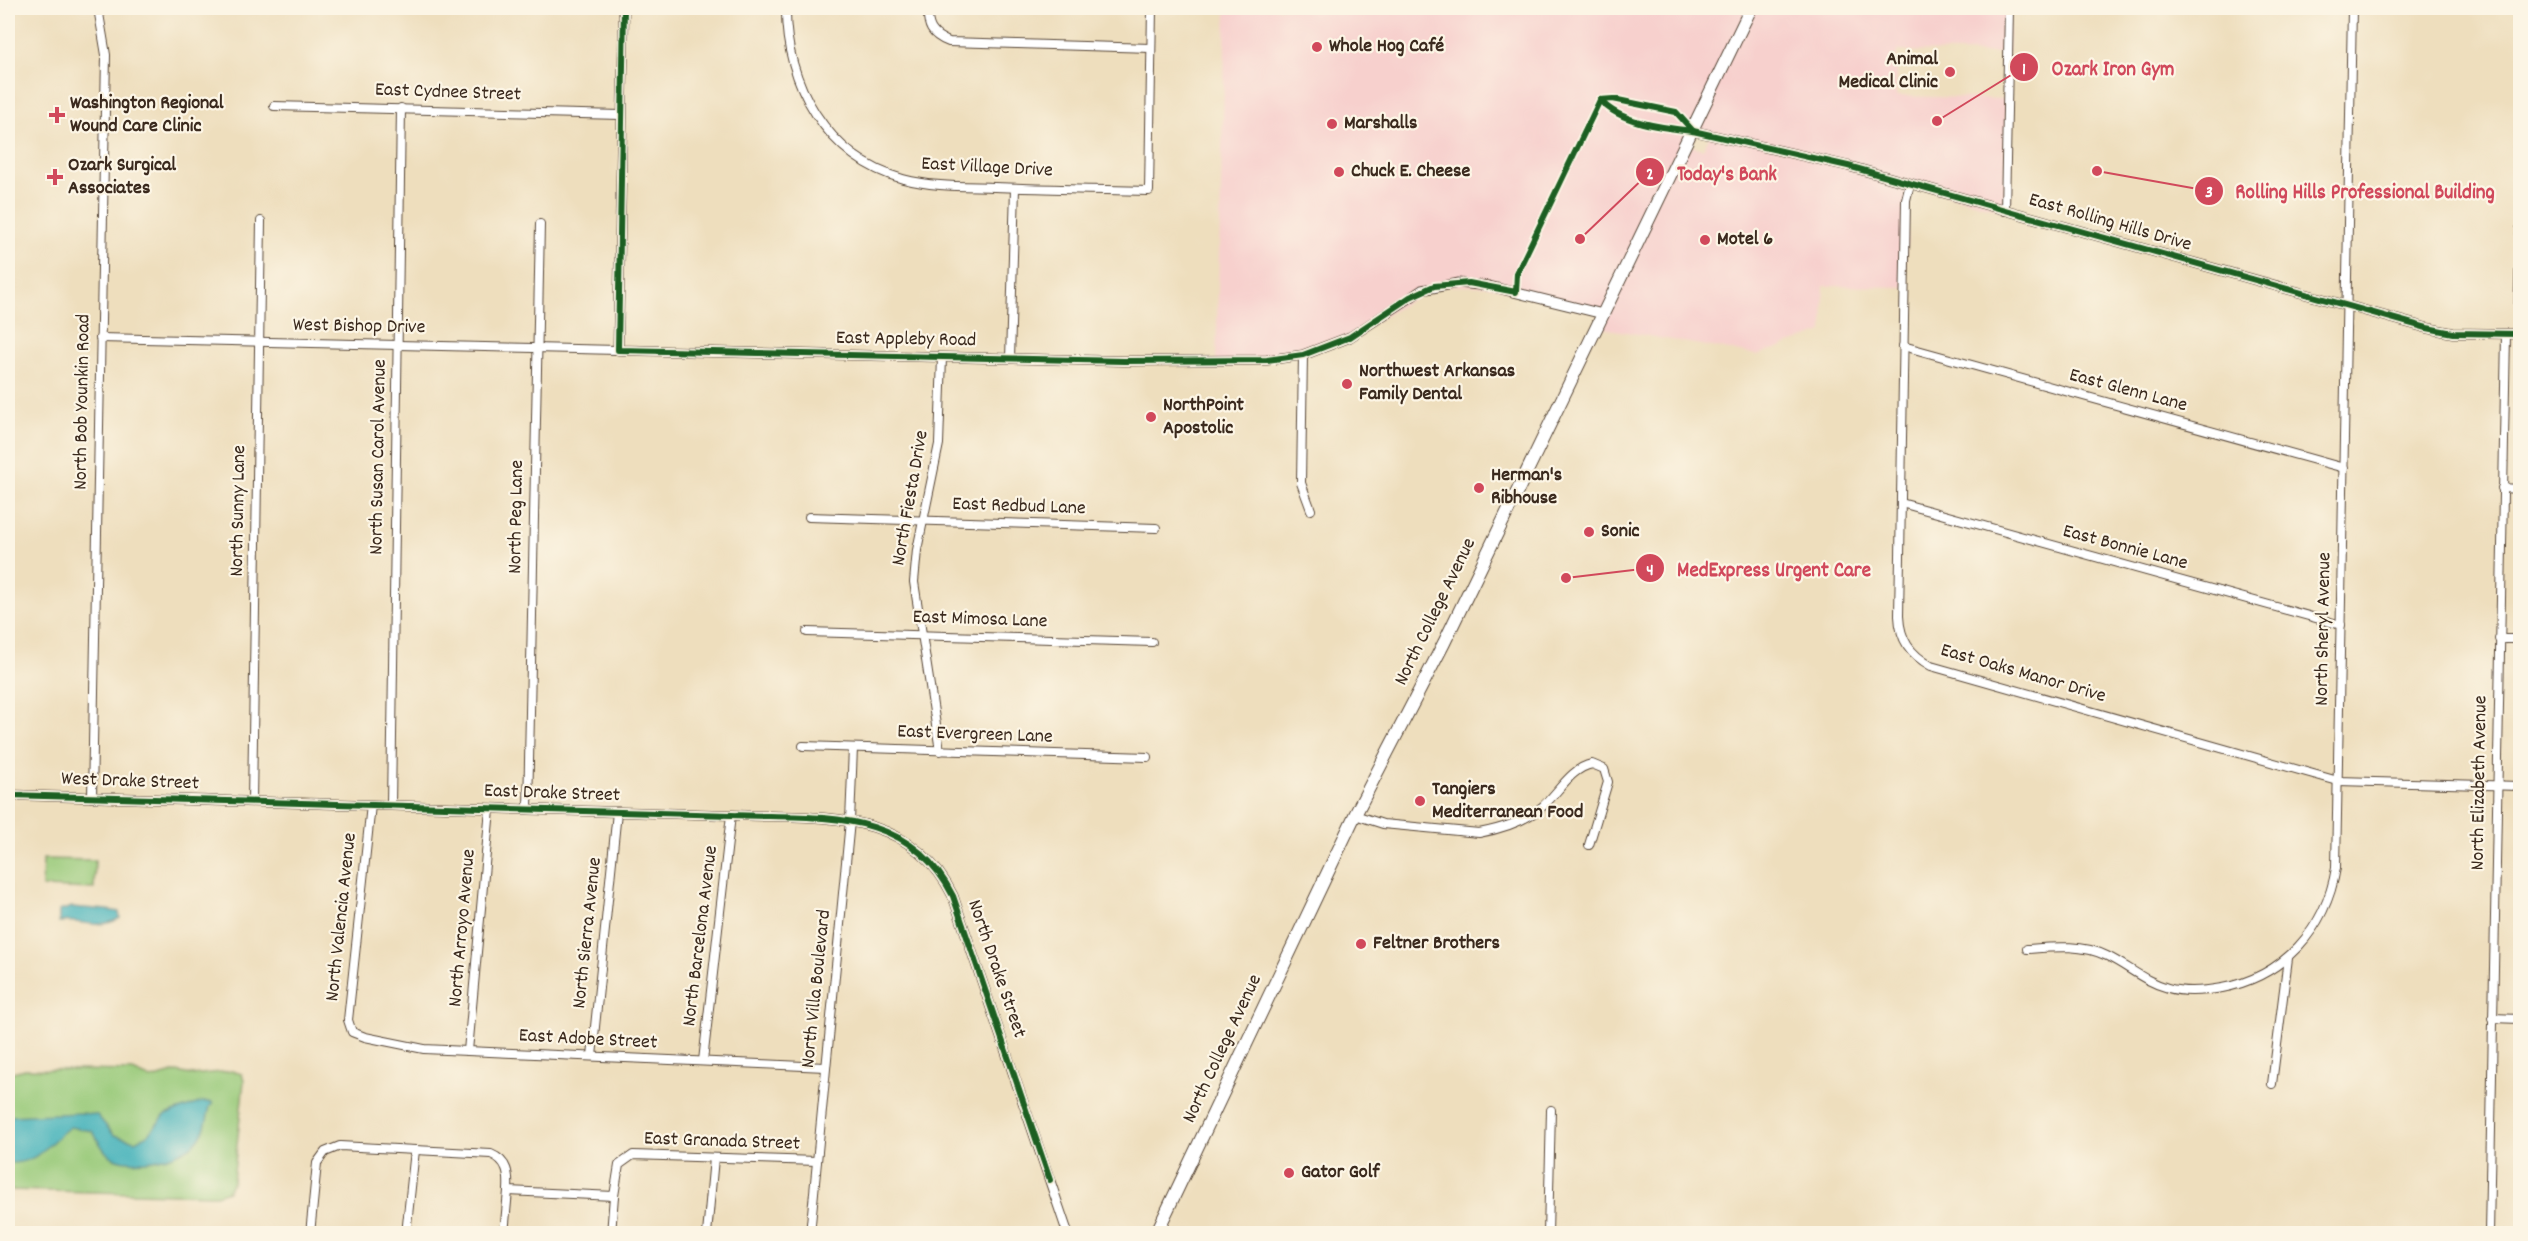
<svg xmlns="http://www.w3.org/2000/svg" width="2528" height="1241" viewBox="0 0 2528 1241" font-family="Dekko,sans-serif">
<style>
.built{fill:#f7d0cd;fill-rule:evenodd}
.green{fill:#97c978;stroke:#697a4b;stroke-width:1.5}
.water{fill:#41b1ba;stroke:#3e6e6c;stroke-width:1.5}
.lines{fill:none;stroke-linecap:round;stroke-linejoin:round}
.minor-casing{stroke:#564536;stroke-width:10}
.tertiary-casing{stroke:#564536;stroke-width:11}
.primary-casing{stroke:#564536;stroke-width:14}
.minor{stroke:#fff;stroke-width:8}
.tertiary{stroke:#fff;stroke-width:9}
.primary{stroke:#fff;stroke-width:12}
.cycleway-casing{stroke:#fcf5e5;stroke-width:10}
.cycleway{stroke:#1b5e20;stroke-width:6}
.poi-dot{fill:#d1495b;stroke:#fcf5e5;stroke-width:2}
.labels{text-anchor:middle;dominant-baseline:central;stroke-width:4.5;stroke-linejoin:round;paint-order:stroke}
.poi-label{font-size:20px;font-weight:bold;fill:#3b2a1e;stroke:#fcf5e5;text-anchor:start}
.street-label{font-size:20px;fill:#3b2a1e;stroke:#fcf5e5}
.leader{fill:none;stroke:#d1495b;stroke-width:2}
.callout-dot{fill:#d1495b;stroke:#fcf5e5;stroke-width:2}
.mark-label{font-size:18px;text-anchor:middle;font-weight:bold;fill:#fff}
.callout-label{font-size:21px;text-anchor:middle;font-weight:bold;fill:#d1495b;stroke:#fcf5e5;stroke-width:4.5;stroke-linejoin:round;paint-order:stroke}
</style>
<rect width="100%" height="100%" fill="#fcf5e5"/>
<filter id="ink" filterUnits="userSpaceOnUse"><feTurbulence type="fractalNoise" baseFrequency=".0167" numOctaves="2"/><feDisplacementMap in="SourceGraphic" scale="12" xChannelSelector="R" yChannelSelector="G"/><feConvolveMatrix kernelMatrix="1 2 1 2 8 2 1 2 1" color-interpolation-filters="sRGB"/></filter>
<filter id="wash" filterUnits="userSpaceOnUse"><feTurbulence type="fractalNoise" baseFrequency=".008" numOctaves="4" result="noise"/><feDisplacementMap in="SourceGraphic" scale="24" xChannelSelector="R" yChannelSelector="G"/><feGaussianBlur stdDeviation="1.35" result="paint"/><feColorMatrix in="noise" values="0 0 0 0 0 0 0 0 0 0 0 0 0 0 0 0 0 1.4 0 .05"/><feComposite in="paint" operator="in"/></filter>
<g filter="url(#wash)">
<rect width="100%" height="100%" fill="#eedebd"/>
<path class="built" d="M1226 8H2009L2008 53 1897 51 1896 96 2007 99 2005 211 1910 184 1904 287 1824 286 1823 332 1758 355 1597 327 1603 315 1489 286H1434L1350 337 1303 355 1216 362ZM1693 131 1710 135 1703 149 1687 145Z"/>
<g class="green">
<path d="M43 859 95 860 94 889 42 887Z"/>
<path d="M25 1069 133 1071 151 1079 177 1072 191 1075 232 1071 242 1074 244 1081 233 1181 228 1191 216 1195 8 1190V1073Z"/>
</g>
<g class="water">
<path d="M72 907C87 909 104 908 119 912L120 918C97 931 81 919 59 922V911Z"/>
<path d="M202 1102H212L213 1105 210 1106C208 1115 206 1129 200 1137 187 1158 133 1168 112 1157 102 1152 99 1139 92 1131L70 1127C46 1143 42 1163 8 1163V1116L82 1113 97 1115 114 1135 135 1141 147 1136 165 1115Z"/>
</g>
</g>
<g filter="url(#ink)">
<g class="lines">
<g class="minor-casing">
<g id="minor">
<path d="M786 8C785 83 827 158 903 179 933 187 963 186 994 187 1046 189 1097 190 1149 191L1152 8"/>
<path d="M928 8C927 26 931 35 949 42L1151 48"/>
<path d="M274 106 621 115"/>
<path d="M1910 184 1906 200 1899 616C1900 640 1910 654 1931 666L2338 781 2520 786"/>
<path d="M2005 211 2009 8"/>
<path d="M2518 334 2520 229"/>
<path d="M100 338 618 350"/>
<path d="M1903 346 2344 468"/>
<path d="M1303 355 1301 483 1311 510"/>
<path d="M1010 359 1015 188"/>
<path d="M2502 488 2520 489"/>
<path d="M1901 503 2341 625"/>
<path d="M809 517 1156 528"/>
<path d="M807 632 1152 642"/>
<path d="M2499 639H2520"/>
<path d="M803 746 1147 757"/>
<path d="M940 751 914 582 917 550 939 444 942 357"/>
<path d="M92 798 106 55 98 8"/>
<path d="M252 802 261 221"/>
<path d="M371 805 348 1020 352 1032 365 1037 424 1049 825 1067"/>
<path d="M391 806 401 108"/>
<path d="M528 810 540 224"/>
<path d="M1355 815 1383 824 1479 833C1500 829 1526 821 1543 806 1558 793 1571 768 1592 764L1604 769 1608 782 1589 845"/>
<path d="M2027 949C2054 947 2082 944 2107 956 2128 966 2145 982 2168 988 2185 993 2205 991 2222 988 2283 977 2326 929 2336 868L2352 8"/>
<path d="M2492 1018 2520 1019"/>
<path d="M468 1051 490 809"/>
<path d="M592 1056 617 812"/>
<path d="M703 1061 731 815"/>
<path d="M2272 1084 2288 958"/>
<path d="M310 1234 317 1163 325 1152 340 1146 491 1154C508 1161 509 1174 508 1191L614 1196 619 1165 633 1155 817 1161"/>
<path d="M406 1234 415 1150"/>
<path d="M504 1234 508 1191"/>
<path d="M611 1234 614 1196"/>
<path d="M707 1234 714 1158"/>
<path d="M810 1234 850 821 853 748"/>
<path d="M1548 1234 1551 1110"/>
<path d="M2489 1234 2506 334"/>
</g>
</g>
<g class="tertiary-casing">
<g id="tertiary">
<path d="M624 8 618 350 1124 361 1267 360 1303 355 1350 337 1422 290 1458 283 1489 286 1603 314"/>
<path d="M1693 131 1848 166 2427 328 2453 333 2520 334"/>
<path d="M8 795 731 815C817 819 908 805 953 896L1068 1234"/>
</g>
</g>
<g class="primary-casing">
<path id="primary" d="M1156 1234 1355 815 1444 643 1751 8"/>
</g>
<use href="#minor" class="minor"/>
<use href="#tertiary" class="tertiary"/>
<use href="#primary" class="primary"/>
<g class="cycleway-casing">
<g id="cycleway">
<path d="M624 8 618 350 1124 361 1267 360 1303 355 1350 337 1410 297 1434 286 1469 283 1516 292 1517 273 1600 100"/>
<path d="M1600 100C1620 123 1663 128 1693 131L1848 166 2427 328 2453 333 2520 334"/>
<path d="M1600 100 1613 99 1676 112 1693 131"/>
<path d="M8 795 731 815C817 819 908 805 953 896L1050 1180"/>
</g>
</g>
<use href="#cycleway" class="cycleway"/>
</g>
</g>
<g class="poi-dot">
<circle cx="1317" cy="47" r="6"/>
<circle cx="1950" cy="72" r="6"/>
<path d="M54 106h6v6h6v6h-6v6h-6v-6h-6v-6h6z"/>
<circle cx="1332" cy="124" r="6"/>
<circle cx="1339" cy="172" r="6"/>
<path d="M52 168h6v6h6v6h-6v6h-6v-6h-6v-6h6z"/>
<circle cx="1705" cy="240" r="6"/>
<circle cx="1347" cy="384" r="6"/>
<circle cx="1151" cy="417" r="6"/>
<circle cx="1479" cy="488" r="6"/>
<circle cx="1589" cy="532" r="6"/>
<circle cx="1420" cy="801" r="6"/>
<circle cx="1361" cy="944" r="6"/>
<circle cx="1289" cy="1173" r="6"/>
</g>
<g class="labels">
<g class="poi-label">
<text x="1329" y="47">Whole Hog Café</text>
<text x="1938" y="60" text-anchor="end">Animal<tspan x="1938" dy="23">Medical Clinic</tspan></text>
<text x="70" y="104">Washington Regional<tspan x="70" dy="23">Wound Care Clinic</tspan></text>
<text x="1344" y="124">Marshalls</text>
<text x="68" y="166">Ozark Surgical<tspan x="68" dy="23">Associates</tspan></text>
<text x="1351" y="172">Chuck E. Cheese</text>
<text x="1717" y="240">Motel 6</text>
<text x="1359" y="372">Northwest Arkansas<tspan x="1359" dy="23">Family Dental</tspan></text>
<text x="1163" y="406">NorthPoint<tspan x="1163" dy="23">Apostolic</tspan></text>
<text x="1491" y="476">Herman's<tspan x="1491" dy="23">Ribhouse</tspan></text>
<text x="1601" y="532">Sonic</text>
<text x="1432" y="790">Tangiers<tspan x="1432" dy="23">Mediterranean Food</tspan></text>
<text x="1373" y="944">Feltner Brothers</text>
<text x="1301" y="1173">Gator Golf</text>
</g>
<g class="street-label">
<text transform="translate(448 93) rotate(2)">East Cydnee Street</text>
<text transform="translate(987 168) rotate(3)">East Village Drive</text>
<text transform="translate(2110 223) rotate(16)">East Rolling Hills Drive</text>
<text transform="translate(359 327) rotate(1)">West Bishop Drive</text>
<text transform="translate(906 340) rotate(1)">East Appleby Road</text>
<text transform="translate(2128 391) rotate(15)">East Glenn Lane</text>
<text transform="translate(83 402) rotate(-89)">North Bob Younkin Road</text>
<text transform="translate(379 457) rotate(-89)">North Susan Carol Avenue</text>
<text transform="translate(911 498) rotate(-80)">North Fiesta Drive</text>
<text transform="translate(1019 507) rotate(2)">East Redbud Lane</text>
<text transform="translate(239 511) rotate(-89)">North Sunny Lane</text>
<text transform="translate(517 517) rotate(-89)">North Peg Lane</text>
<text transform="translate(2125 548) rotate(15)">East Bonnie Lane</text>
<text transform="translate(1436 612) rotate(-64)">North College Avenue</text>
<text transform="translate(980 620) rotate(2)">East Mimosa Lane</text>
<text transform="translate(2324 629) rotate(-89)">North Sheryl Avenue</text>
<text transform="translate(2023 674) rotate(16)">East Oaks Manor Drive</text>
<text transform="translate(975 735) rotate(2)">East Evergreen Lane</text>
<text transform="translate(130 782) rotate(2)">West Drake Street</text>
<text transform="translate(2480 783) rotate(-89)">North Elizabeth Avenue</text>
<text transform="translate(552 794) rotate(2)">East Drake Street</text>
<text transform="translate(342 917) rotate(-84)">North Valencia Avenue</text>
<text transform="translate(463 928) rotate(-85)">North Arroyo Avenue</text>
<text transform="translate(588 933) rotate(-84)">North Sierra Avenue</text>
<text transform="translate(701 936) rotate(-83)">North Barcelona Avenue</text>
<text transform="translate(996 969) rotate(71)">North Drake Street</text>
<text transform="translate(817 989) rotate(-84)">North Villa Boulevard</text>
<text transform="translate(588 1040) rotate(3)">East Adobe Street</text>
<text transform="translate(1223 1049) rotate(-65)">North College Avenue</text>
<text transform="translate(722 1142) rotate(2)">East Granada Street</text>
</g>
</g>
<path class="leader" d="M1937 121L2024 67M1580 239L1650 172M2097 171L2209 191M1566 578L1650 568"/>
<g class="callout-dot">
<circle cx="1937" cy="121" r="6"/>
<circle cx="1580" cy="239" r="6"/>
<circle cx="2097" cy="171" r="6"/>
<circle cx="1566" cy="578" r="6"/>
<circle cx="2024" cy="67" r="15"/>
<circle cx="1650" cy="172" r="15"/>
<circle cx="2209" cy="191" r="15"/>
<circle cx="1650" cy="568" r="15"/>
</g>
<g class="mark-label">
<text x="2024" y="74">1</text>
<text x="1650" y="179">2</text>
<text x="2209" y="197">3</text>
<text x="1650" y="575">4</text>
</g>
<g class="callout-label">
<text x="2113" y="75">Ozark Iron Gym</text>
<text x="1727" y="180">Today's Bank</text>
<text x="2365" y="198">Rolling Hills Professional Building</text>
<text x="1774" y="576">MedExpress Urgent Care</text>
</g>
<rect width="2528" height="1241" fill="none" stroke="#fcf5e5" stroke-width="30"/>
</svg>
